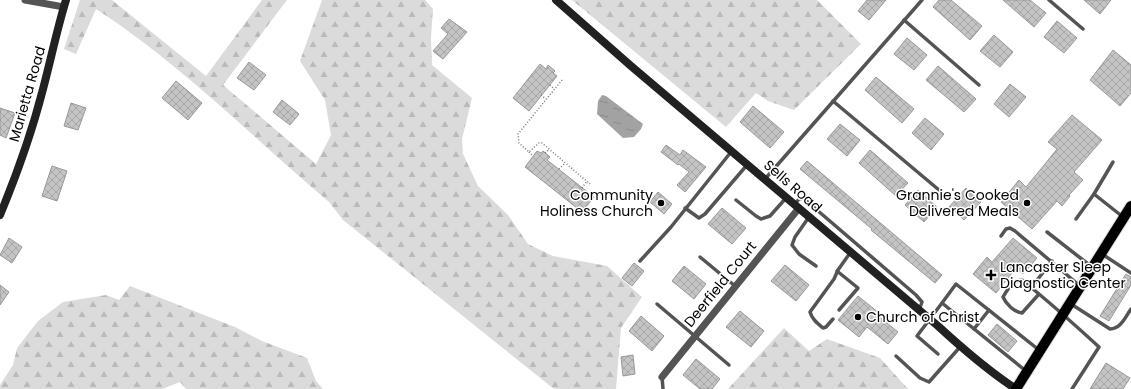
<svg xmlns="http://www.w3.org/2000/svg" width="1131" height="389" viewBox="0 0 1131 389" font-family="Poppins,sans-serif">
<style>
.forest{fill:url(#forest-firs)}
.water{fill:url(#water-ripples)}
.building{fill:url(#building-cross-hatch);stroke:#989898}
.lines{fill:none;stroke-linecap:round;stroke-linejoin:round}
.primary-casing{stroke:#dbdbdb;stroke-width:12}
.path{stroke:#767676;stroke-width:1.5;stroke-dasharray:1 2;stroke-linecap:butt}
.lane{stroke:#545454;stroke-width:3.5}
.street{stroke:#545454;stroke-width:7}
.secondary{stroke:#212121;stroke-width:8}
.primary{stroke:#000;stroke-width:10}
.poi-dot{fill:#000;stroke:#fff;stroke-width:1.5}
.labels{text-anchor:middle;dominant-baseline:central;stroke-width:3;stroke-linejoin:round;paint-order:stroke}
.street-label{font-size:14px;fill:#000;stroke:#fff}
.poi-label{font-size:14px;fill:#000;stroke:#fff;text-anchor:end}
</style>
<defs>
<pattern id="forest-firs" width="22" height="20" patternUnits="userSpaceOnUse"><rect width="22" height="20" fill="#dbdbdb"/><path d="M5 1l3.5 6h-7zM16 11l3.5 6h-7z" fill="#bababa"/></pattern>
<pattern id="water-ripples" width="26" height="14" patternUnits="userSpaceOnUse"><rect width="26" height="14" fill="#a2a2a2"/><path d="M2 4q2-2 4 0t4 0M15 11q2-2 4 0t4 0" fill="none" stroke="#8a8a8a"/></pattern>
<pattern id="building-cross-hatch" width="8" height="8" patternUnits="userSpaceOnUse"><rect width="8" height="8" fill="#c4c4c4"/><path d="M0 0l8 8M0 8l8-8" fill="none" stroke="#a7a7a7"/></pattern>
</defs>
<rect width="100%" height="100%" fill="#fff"/>
<g class="forest">
<path d="M80 0H112L206 76 262 0H287L223 85 316 164 331 135 325 100 300 61 322 0H425L433 9 431 37 432 65 472 98 462 139 463 154 478 186 508 215 528 244 553 256 607 266 642 297 621 328 616 389H554L343 220 329 202C252 137 181 64 96 9L76 54 64 49Z"/>
<path d="M572 0H817L861 44 794 110 768 101 756 93 726 127Z"/>
<path d="M130 286 235 327 262 341 307 358 316 381 323 389H186L180 382 162 389H0V385L13 365 17 348 38 321 63 302 106 295 119 300Z"/>
<path d="M784 328 809 351 827 339 880 358 908 389H728Z"/>
</g>
<path class="water" d="M602 95 606 96 643 124 641 129 634 137 623 138 597 114 598 101Z"/>
<g class="building">
<path d="M867 0H886L869 20 858 11Z"/>
<path d="M939 0H951L982 26 970 40 933 7Z"/>
<path d="M1003 0H1030L1046 13 1034 27Z"/>
<path d="M1084 0H1111L1100 14Z"/>
<path d="M449 19 467 32 443 59 433 51 448 34 441 28Z"/>
<path d="M1057 21 1077 38 1064 53 1044 37Z"/>
<path d="M994 35 1013 52 1000 67 980 51Z"/>
<path d="M907 38 927 55 914 70 894 54Z"/>
<path d="M1113 50 1131 65V93L1120 106 1090 80Z"/>
<path d="M249 62 266 75 254 90 237 78Z"/>
<path d="M540 64 546 69 548 65 555 71 553 73 557 76 529 111 513 98Z"/>
<path d="M938 66 976 99 964 112 926 80Z"/>
<path d="M876 77 914 109 902 123 865 90Z"/>
<path d="M176 81 202 103 188 120 162 98Z"/>
<path d="M1010 84 1026 97 1009 117 994 104Z"/>
<path d="M282 100 299 114 290 125 273 112Z"/>
<path d="M71 103 86 108 78 130 64 126Z"/>
<path d="M753 106 784 132 770 148 740 122Z"/>
<path d="M0 108 15 113 6 138 0 135Z"/>
<path d="M1072 115 1102 140 1074 172 1083 180 1069 195 1070 196 1062 206 1057 201 1032 229 1001 202 1019 180 1026 187 1045 164 1057 149 1048 142Z"/>
<path d="M925 118 944 134 931 150 912 133Z"/>
<path d="M840 124 860 140 847 156 827 139Z"/>
<path d="M666 145 680 155 683 150 706 167 685 192 677 185 689 172 679 164 678 165 661 152Z"/>
<path d="M870 150 908 183 896 196 859 163Z"/>
<path d="M537 151 541 153 543 151 550 157 547 160 594 197 582 212 525 167Z"/>
<path d="M807 161 942 275 935 283 871 230 872 229 800 169Z"/>
<path d="M52 166 67 171 57 201 42 196Z"/>
<path d="M966 188 981 202 964 220 949 207Z"/>
<path d="M918 190 937 207 924 222 905 205Z"/>
<path d="M658 192 672 204 664 214 650 202Z"/>
<path d="M722 208 746 228 732 244 708 224Z"/>
<path d="M9 238 22 247 12 263 0 255Z"/>
<path d="M1013 238 1037 258 1023 274 1016 268 996 293 973 274 987 257 992 262Z"/>
<path d="M634 263 644 271 632 286 622 278Z"/>
<path d="M785 265 809 285 796 301 771 281Z"/>
<path d="M684 266 706 284 694 299 672 281Z"/>
<path d="M1126 274 1131 277V285L1109 321 1100 316Z"/>
<path d="M0 285 9 292 0 305Z"/>
<path d="M858 296 879 313 877 315 898 332 888 344 867 327 859 337 838 320Z"/>
<path d="M740 311 764 331 751 347 726 327Z"/>
<path d="M641 316 664 336 652 351 629 331Z"/>
<path d="M997 324 1017 341 1008 352 988 335Z"/>
<path d="M633 355 635 374 623 376 621 357Z"/>
<path d="M696 359 720 379 712 389H700L683 375Z"/>
<path d="M1106 363 1130 378 1123 389H1090Z"/>
</g>
<g class="lines">
<g class="primary-casing">
<path id="primary" d="M1016 389 1131 206"/>
</g>
<g class="path">
<path d="M562 80 518 134 519 143 529 152 539 143H542L590 184"/>
<path d="M550 85 554 89"/>
<path d="M541 95 546 99"/>
<path d="M529 152 533 156"/>
<path d="M545 153 549 149"/>
<path d="M559 169 565 163"/>
<path d="M582 188 587 181"/>
</g>
<g class="lane">
<path d="M1049 0 1083 29"/>
<path d="M904 20 979 85"/>
<path d="M833 101 939 190"/>
<path d="M1113 162 1094 194 1123 217"/>
<path d="M765 179 922 0"/>
<path d="M736 200 756 216 761 219 770 216 786 198"/>
<path d="M795 204 799 199 803 198 916 295 922 302 919 310"/>
<path d="M685 208 699 218 705 214 747 165"/>
<path d="M809 217 795 237 792 245 799 254 816 266"/>
<path d="M1076 219 1094 194"/>
<path d="M1047 232 1092 267"/>
<path d="M1001 236 1006 229 1010 228 1015 231 1080 286"/>
<path d="M1102 254 1131 273"/>
<path d="M700 257 735 286"/>
<path d="M640 261 671 227 731 152"/>
<path d="M837 271 858 288 839 310"/>
<path d="M1034 284 1052 261"/>
<path d="M1039 294 1022 313C1014 312 1006 304 1003 297 1008 289 1012 281 1022 280 1048 301 1074 324 1099 347L1072 389"/>
<path d="M657 304 729 365"/>
<path d="M1071 304 1110 329C1121 329 1126 316 1131 309"/>
<path d="M833 319 826 327 823 328C817 323 812 319 810 312L834 279 838 270 850 253"/>
<path d="M974 329 989 310"/>
<path d="M938 354 917 336 942 303"/>
<path d="M896 356 920 378 929 382 960 347"/>
<path d="M1026 371 942 303 956 284 1039 350"/>
<path d="M662 377 663 389"/>
</g>
<g class="street">
<path d="M25 0 64 7"/>
<path d="M662 377 799 208"/>
</g>
<g class="secondary">
<path d="M556 0 631 66 938 326C963 349 987 370 1016 389"/>
<path d="M0 215C17 174 32 132 43 89 51 59 57 29 66 0"/>
</g>
<use href="#primary" class="primary"/>
</g>
<g class="poi-dot">
<circle cx="661" cy="203" r="4"/>
<circle cx="1027" cy="203" r="4"/>
<path d="M989 269h4v4h4v4h-4v4h-4v-4h-4v-4h4z"/>
<circle cx="858" cy="317" r="4"/>
</g>
<g class="labels">
<g class="street-label">
<text transform="translate(27 94) rotate(-74)">Marietta Road</text>
<text transform="translate(793 186) rotate(41)">Sells Road</text>
<text transform="translate(720 284) rotate(-51)">Deerfield Court</text>
</g>
<g class="poi-label">
<text x="653" y="195">Community<tspan x="653" dy="16">Holiness Church</tspan></text>
<text x="1019" y="195">Grannie's Cooked<tspan x="1019" dy="16">Delivered Meals</tspan></text>
<text x="1000" y="267" text-anchor="start">Lancaster Sleep<tspan x="1000" dy="16">Diagnostic Center</tspan></text>
<text x="866" y="317" text-anchor="start">Church of Christ</text>
</g>
</g>
</svg>
